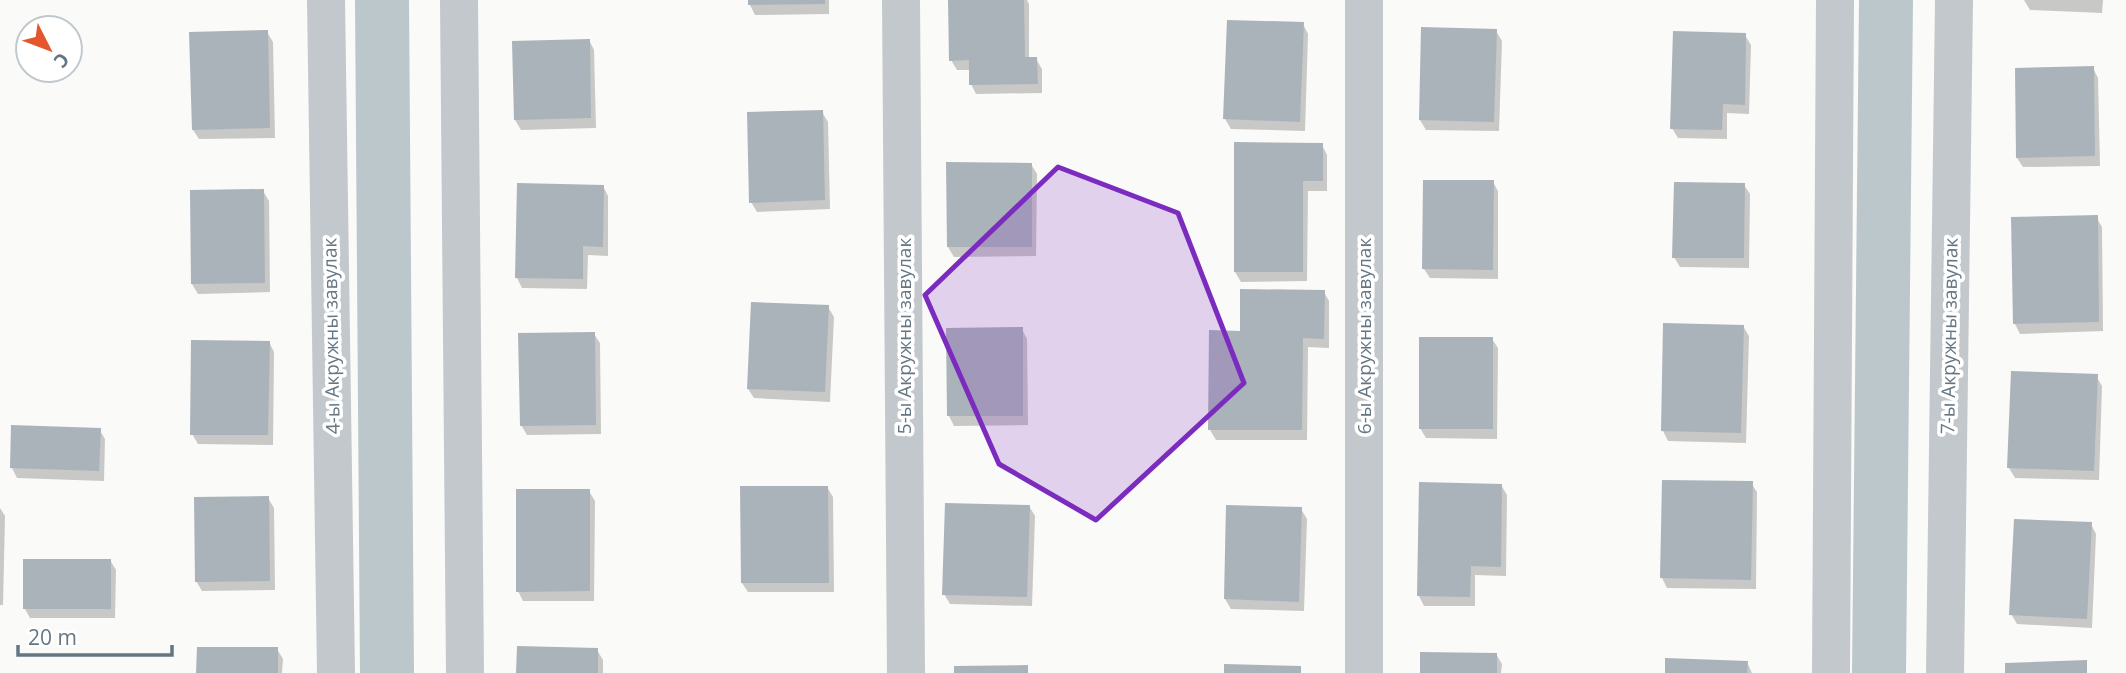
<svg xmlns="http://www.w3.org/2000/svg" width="2126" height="673" viewBox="0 0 2126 673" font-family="'Open Sans',sans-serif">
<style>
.shadow{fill:#0003}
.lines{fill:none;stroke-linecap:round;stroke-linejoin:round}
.canal{stroke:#bbc7cb;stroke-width:54}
.building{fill:#aab3b9}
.minor{stroke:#c3c8cc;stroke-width:38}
.marked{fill:#7b2cbf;fill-opacity:0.2;stroke:#7b2cbf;stroke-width:5;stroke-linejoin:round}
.labels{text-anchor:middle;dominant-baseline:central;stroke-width:7;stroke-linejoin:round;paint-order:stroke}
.street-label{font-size:19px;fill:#657683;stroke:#fff}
</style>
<rect width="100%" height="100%" fill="#fafaf8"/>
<g class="shadow">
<path d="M750 0H829V14L755 15 750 5Z"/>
<path d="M950 0H1027L1029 4V59H1036L1042 69V93L976 94 971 84V70H957L951 60Z"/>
<path d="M2024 0H2103L2102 13 2030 10Z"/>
<path d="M1303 24 1308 34 1305 131 1231 129 1225 119Z"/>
<path d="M1496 31 1502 41 1499 131 1426 130 1420 120Z"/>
<path d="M267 32 273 42 275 138 199 139 193 130Z"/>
<path d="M1745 35 1751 45 1749 114 1727 113V139L1678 138 1672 128Z"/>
<path d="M589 40 594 50 596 128 521 130 515 120Z"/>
<path d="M2093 68 2098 78 2100 166 2023 167 2017 158Z"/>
<path d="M822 112 828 122 830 209 757 212 751 202Z"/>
<path d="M1322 145 1327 155V191H1308L1307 281 1241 282 1235 272Z"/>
<path d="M1031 164 1037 174 1036 256 954 257 948 247Z"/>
<path d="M1493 182 1498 191V279L1430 278 1424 269Z"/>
<path d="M1744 185 1750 194 1749 268 1680 267 1674 257Z"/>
<path d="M603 186 608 196V256L588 255 587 289 522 288 517 278Z"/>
<path d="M263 191 269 201 270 292 198 294 192 284Z"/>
<path d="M2096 217 2102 227 2103 331 2020 334 2015 324Z"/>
<path d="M1324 292 1329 301V348L1308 347 1307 440H1216L1210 430 1211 332 1242 333Z"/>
<path d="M828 307 834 317 830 402 754 398 748 389Z"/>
<path d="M1743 326 1749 336 1746 443 1668 441 1663 431Z"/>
<path d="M1022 329 1027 339 1028 425 954 426 949 416Z"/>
<path d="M594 334 600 343 601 434 527 435 521 425Z"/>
<path d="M1492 339 1498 348 1497 439 1426 438 1420 428Z"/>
<path d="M269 342 274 352 273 445 198 444 192 434Z"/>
<path d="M2096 376 2102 386 2099 480 2015 478 2009 468Z"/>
<path d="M99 429 105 439 104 481 17 478 12 468Z"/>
<path d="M1751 483 1757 492 1756 589 1667 588 1662 578Z"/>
<path d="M1501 485 1507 495 1506 576 1475 575V606H1424L1419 596Z"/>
<path d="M827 487 833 497 834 592H748L742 583Z"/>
<path d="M589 491 595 501 594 601H523L518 591Z"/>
<path d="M268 498 274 508 275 590 202 591 196 581Z"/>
<path d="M1029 506 1035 516 1032 606 950 604 944 594Z"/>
<path d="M0 508 5 516 3 605H0Z"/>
<path d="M1301 509 1307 519 1304 611 1231 609 1225 599Z"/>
<path d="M2091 524 2096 534 2092 628 2017 624 2011 614Z"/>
<path d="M110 560 116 570 115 618H30L25 609Z"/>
<path d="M277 649 283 659 282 673H198Z"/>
<path d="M597 650 603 660V673H518Z"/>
<path d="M1496 654 1502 664 1501 673H1422Z"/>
<path d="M1747 662 1752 673H1667Z"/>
</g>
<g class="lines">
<g class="canal">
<path d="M382 0 387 673"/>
<path d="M1879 673 1886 0"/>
</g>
</g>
<g class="building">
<path d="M748 0H825V4L748 5Z"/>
<path d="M948 0H1024L1025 57H1037L1038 84 969 85V60L949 61Z"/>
<path d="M1227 20 1304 22 1300 122 1223 119Z"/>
<path d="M1421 27 1497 29 1494 122 1419 120Z"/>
<path d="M268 30 270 128 192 130 189 32Z"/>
<path d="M1673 31 1746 33 1745 105 1723 104 1722 130 1670 129Z"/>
<path d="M590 39 591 118 514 120 512 41Z"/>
<path d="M2094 66 2095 156 2016 158 2015 68Z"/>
<path d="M823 110 825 200 749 203 747 112Z"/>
<path d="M1234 142 1323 143V181H1303V272H1234Z"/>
<path d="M946 162 1032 163V247H947Z"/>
<path d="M1423 180H1494L1493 270 1422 269Z"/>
<path d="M1674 182 1745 183 1744 258H1672Z"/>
<path d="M517 183 604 185 603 247 583 246V279L515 278Z"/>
<path d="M264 189 265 283 191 284 190 190Z"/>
<path d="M2098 215 2099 322 2013 324 2011 217Z"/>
<path d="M1240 289 1325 290 1324 339 1303 338 1302 430H1208L1209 330 1240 331Z"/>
<path d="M751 302 829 305 825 392 747 389Z"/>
<path d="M1663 323 1744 325 1741 433 1661 431Z"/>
<path d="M1023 327V416H947L946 328Z"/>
<path d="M595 332 596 425 520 426 518 333Z"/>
<rect x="1419" y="337" width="74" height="92"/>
<path d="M191 340 270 341 268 435H190Z"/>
<path d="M2011 371 2098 374 2094 471 2007 468Z"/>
<path d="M11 425 101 428 99 471 10 468Z"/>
<path d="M1662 480 1753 481 1751 580 1660 578Z"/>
<path d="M1419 482 1502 484 1501 567 1471 566 1470 597 1417 596Z"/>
<path d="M740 486H828L829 583H741Z"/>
<path d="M516 489H590V591L516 592Z"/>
<path d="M269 496 270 581 195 582 194 497Z"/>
<path d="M945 503 1030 505 1027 597 942 595Z"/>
<path d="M1226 505 1302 507 1299 602 1224 599Z"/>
<path d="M2014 519 2092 522 2087 619 2009 615Z"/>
<rect x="23" y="559" width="88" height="50"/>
<path d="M517 646 598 648V673H516Z"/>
<path d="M197 647H278V673H196Z"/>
<path d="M1420 652 1497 653V673H1420Z"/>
<path d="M1665 658 1748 661 1747 673H1665Z"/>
<path d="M2087 660V673H2005V663Z"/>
<path d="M1224 664 1301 666V673H1224Z"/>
<path d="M1028 665V673H954V666Z"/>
</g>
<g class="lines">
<g class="minor">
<path d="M326 0 336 673"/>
<path d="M459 0 465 673"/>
<path d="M901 0 906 673"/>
<path d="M1364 673V0"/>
<path d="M1831 673 1835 0"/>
<path d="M1945 673 1954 0"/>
</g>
</g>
<path class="marked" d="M1058 167 1178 213 1244 383 1096 520 999 464 925 295Z"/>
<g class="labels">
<g class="street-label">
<text transform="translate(331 336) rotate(-91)">4-ы Акружны завулак</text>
<text transform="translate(904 336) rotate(-90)">5-ы Акружны завулак</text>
<text transform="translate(1364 336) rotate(-90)">6-ы Акружны завулак</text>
<text transform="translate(1949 336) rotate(-89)">7-ы Акружны завулак</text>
</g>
</g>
<g transform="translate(49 49) rotate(132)"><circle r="33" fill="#ffffff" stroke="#c1c8cd" stroke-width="2"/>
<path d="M0-5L12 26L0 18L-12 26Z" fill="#e4572e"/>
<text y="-10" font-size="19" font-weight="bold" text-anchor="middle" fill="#657683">С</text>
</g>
<path d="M18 645v10h154v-10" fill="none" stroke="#657683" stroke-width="3.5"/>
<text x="28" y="645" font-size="21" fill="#657683" stroke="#ffffff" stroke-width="5" paint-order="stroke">20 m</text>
</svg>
